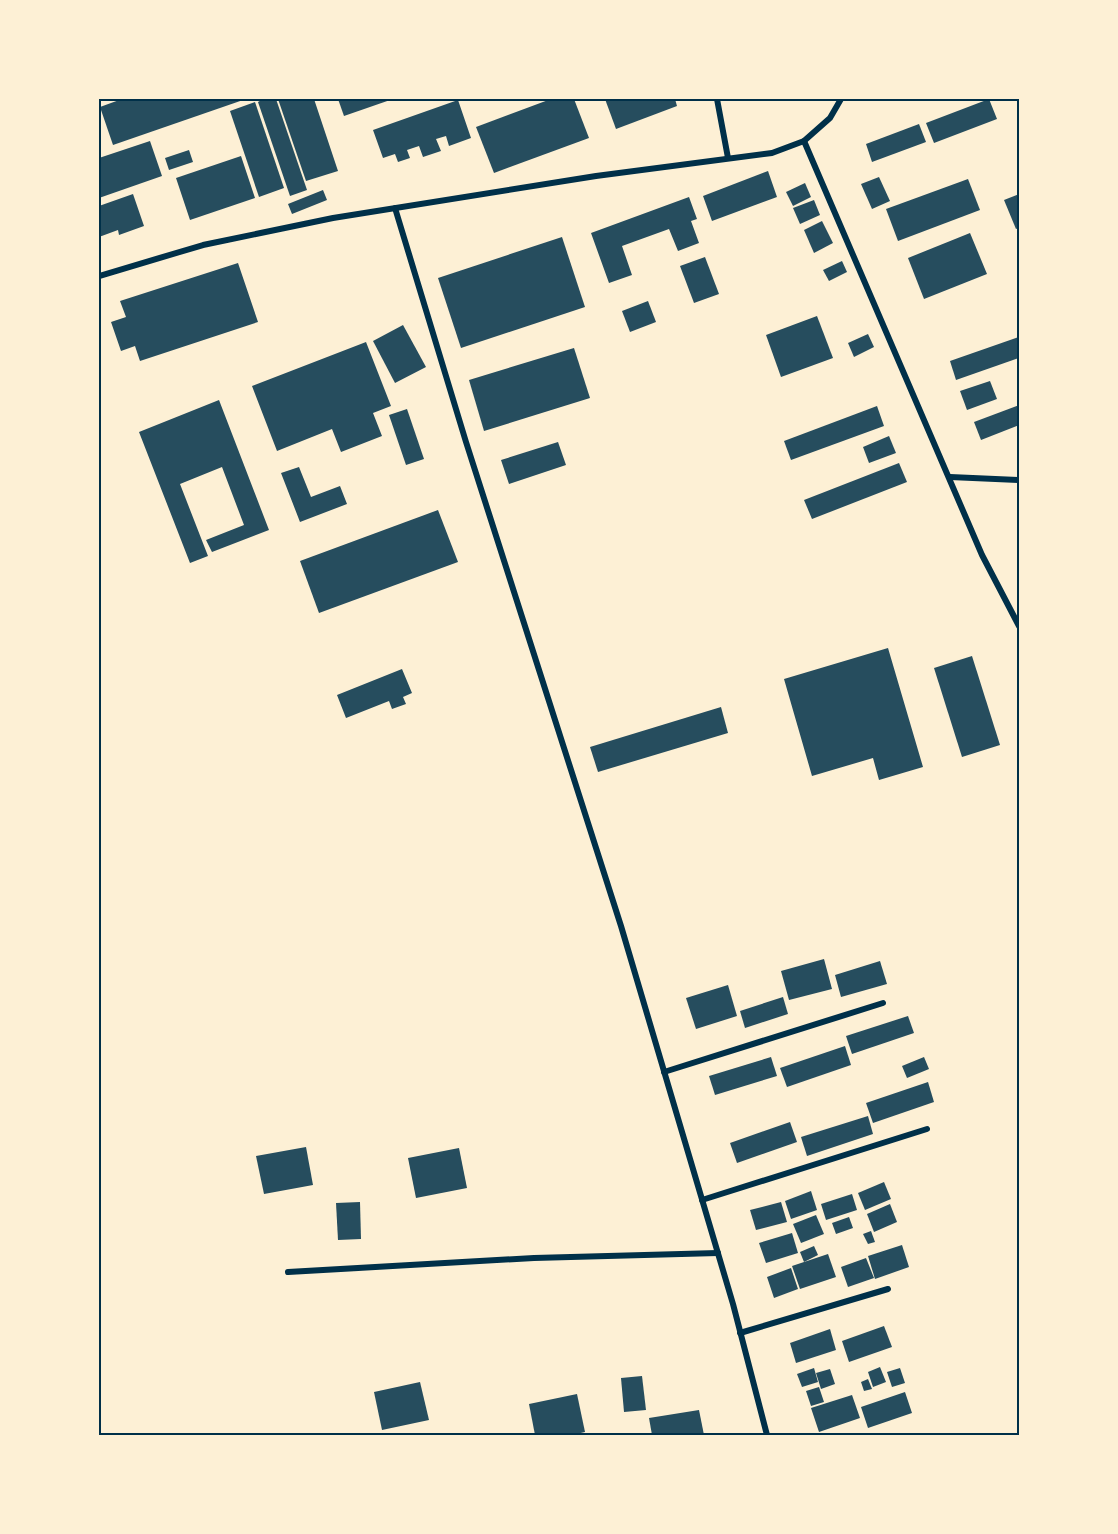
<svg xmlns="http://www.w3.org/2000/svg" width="1118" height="1534" viewBox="0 0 1118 1534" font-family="Overpass,sans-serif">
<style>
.building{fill:#264d5e}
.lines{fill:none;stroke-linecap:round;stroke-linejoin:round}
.minor{stroke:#003049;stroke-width:6}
.neatline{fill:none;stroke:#003049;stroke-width:2}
</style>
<rect width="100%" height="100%" fill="#fdf0d5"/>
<g class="building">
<path d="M122 99H246L113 145 100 107Z"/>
<path d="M276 99 307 190 290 196 258 102 263 99Z"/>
<path d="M278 99H314L338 171 306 181Z"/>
<path d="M338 99H393L344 116Z"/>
<path d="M551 99H574L589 138 494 173 476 127Z"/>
<path d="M605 99H675L677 106 616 129Z"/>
<path d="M989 99 997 119 934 143 926 123Z"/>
<path d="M458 100 471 138 449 146 446 136 436 139 441 151 423 157 419 146 407 150 410 158 398 162 395 154 383 158 373 130Z"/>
<path d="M255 102 284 188 259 197 230 111Z"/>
<path d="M919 124 926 142 872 162 866 144Z"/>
<path d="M150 141 162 176 99 198V158Z"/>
<path d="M189 150 193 162 169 170 165 158Z"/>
<path d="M241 156 255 198 190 220 176 178Z"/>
<path d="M768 171 777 197 712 221 703 196Z"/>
<path d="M879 177 890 201 872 209 861 184Z"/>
<path d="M968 179 980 210 898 241 886 209Z"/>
<path d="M805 183 811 197 793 206 786 192Z"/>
<path d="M323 190 327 200 292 214 288 204Z"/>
<path d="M133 194 144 226 119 235 118 230 99 237V206Z"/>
<path d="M1019 194V228L1016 229 1004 200Z"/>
<path d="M689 197 697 219 691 221 699 243 678 251 669 229 622 246 632 275 609 283 591 233Z"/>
<path d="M814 200 820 215 800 224 793 208Z"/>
<path d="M822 221 833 243 814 253 804 230Z"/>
<path d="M970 233 987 274 924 299 908 258Z"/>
<path d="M562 237 585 307 461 348 438 278Z"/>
<path d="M705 257 719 294 694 303 680 266Z"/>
<path d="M842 261 847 272 829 281 823 270Z"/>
<path d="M238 263 258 322 140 361 135 346 121 351 111 322 126 317 120 301Z"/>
<path d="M648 301 656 322 630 332 622 311Z"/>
<path d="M817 316 833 358 781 377 766 335Z"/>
<path d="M403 325 426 367 395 383 373 341Z"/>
<path d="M868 334 874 347 854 357 848 343Z"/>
<path d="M1019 337V358L956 380 950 361Z"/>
<path d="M366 342 391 406 373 413 382 436 341 452 332 429 277 451 252 386Z"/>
<path d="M574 348 590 398 484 431 469 380Z"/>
<path d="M990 381 997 399 967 410 960 391Z"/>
<path d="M219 400 269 530 212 552 206 540 244 525 222 467 180 484 208 556 190 563 139 432Z"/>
<path d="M1019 405V425L981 440 974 422Z"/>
<path d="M877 406 884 426 791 460 784 441Z"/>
<path d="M407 409 424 459 406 465 389 415Z"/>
<path d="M889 436 896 453 869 463 863 447Z"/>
<path d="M558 442 566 465 509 484 501 460Z"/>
<path d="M899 463 907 482 812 519 804 500Z"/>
<path d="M299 467 311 497 340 486 347 504 300 522 281 473Z"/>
<path d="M438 510 458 562 319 613 300 561Z"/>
<path d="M888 648 923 767 879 780 873 758 812 776 784 679Z"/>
<path d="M972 656 1000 745 962 757 934 668Z"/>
<path d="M402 669 412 693 403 697 406 704 392 709 389 701 346 718 337 695Z"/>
<path d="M721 707 728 733 598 772 590 747Z"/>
<path d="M824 959 832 989 789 1000 781 971Z"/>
<path d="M880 961 887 984 841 997 835 975Z"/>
<path d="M728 985 737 1016 696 1029 686 998Z"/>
<path d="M783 997 788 1014 745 1028 740 1011Z"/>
<path d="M908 1016 914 1033 852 1054 846 1036Z"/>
<path d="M845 1046 851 1065 787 1087 780 1068Z"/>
<path d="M771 1057 777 1076 715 1095 709 1076Z"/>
<path d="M924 1057 929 1069 907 1078 902 1066Z"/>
<path d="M928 1082 934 1102 873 1123 866 1103Z"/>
<path d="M868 1116 873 1134 807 1156 801 1137Z"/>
<path d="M790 1122 797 1142 737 1163 730 1143Z"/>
<path d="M306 1147 313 1185 264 1194 256 1156Z"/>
<path d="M459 1148 467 1188 416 1198 408 1158Z"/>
<path d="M884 1182 891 1199 865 1210 858 1193Z"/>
<path d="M811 1191 817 1210 791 1219 785 1201Z"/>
<path d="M852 1194 857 1210 826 1220 821 1204Z"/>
<path d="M360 1202 361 1239 338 1240 336 1203Z"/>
<path d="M781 1202 787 1222 756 1230 750 1210Z"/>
<path d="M890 1204 897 1222 874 1232 867 1214Z"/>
<path d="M816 1215 824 1234 801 1243 793 1224Z"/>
<path d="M849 1217 853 1228 836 1234 832 1223Z"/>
<path d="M871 1231 875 1242 868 1244 863 1234Z"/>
<path d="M792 1233 798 1253 766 1263 759 1243Z"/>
<path d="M902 1245 909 1267 875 1279 868 1256Z"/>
<path d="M814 1246 818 1255 804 1262 800 1252Z"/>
<path d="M828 1254 836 1277 800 1289 792 1266Z"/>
<path d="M866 1258 874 1278 848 1287 841 1267Z"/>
<path d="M791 1268 798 1289 774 1298 767 1277Z"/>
<path d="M884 1326 892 1347 849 1362 842 1341Z"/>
<path d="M830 1329 836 1350 796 1363 790 1343Z"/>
<path d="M880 1367 886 1382 873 1387 868 1372Z"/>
<path d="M814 1368 818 1382 802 1387 797 1374Z"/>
<path d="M900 1368 905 1383 892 1387 887 1372Z"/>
<path d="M830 1369 835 1384 821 1389 816 1373Z"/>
<path d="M642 1376 646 1410 624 1412 621 1378Z"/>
<path d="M868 1379 872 1389 864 1391 861 1382Z"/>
<path d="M420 1382 429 1420 382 1430 374 1392Z"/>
<path d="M819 1387 824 1402 811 1406 806 1391Z"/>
<path d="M905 1392 912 1413 868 1428 861 1407Z"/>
<path d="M577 1394 585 1432 572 1435H535L529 1404Z"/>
<path d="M852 1395 860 1418 819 1432 811 1408Z"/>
<path d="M699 1410 704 1435H652L649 1418Z"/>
</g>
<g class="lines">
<g class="minor">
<path d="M717 99 728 158"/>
<path d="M804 141 982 555 1019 626"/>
<path d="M395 208 466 442 621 926 733 1304 767 1435"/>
<path d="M99 276 203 245 333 218 596 176 772 153 804 141 830 118 841 99"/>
<path d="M950 477 1019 480"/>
<path d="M664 1072 883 1003"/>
<path d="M702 1200 927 1129"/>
<path d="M288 1272 534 1258 718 1253"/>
<path d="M740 1333 888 1289"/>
</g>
</g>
<rect width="1118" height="1534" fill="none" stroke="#fdf0d5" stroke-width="201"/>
<rect x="100" y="100" width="918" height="1334" class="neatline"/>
</svg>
